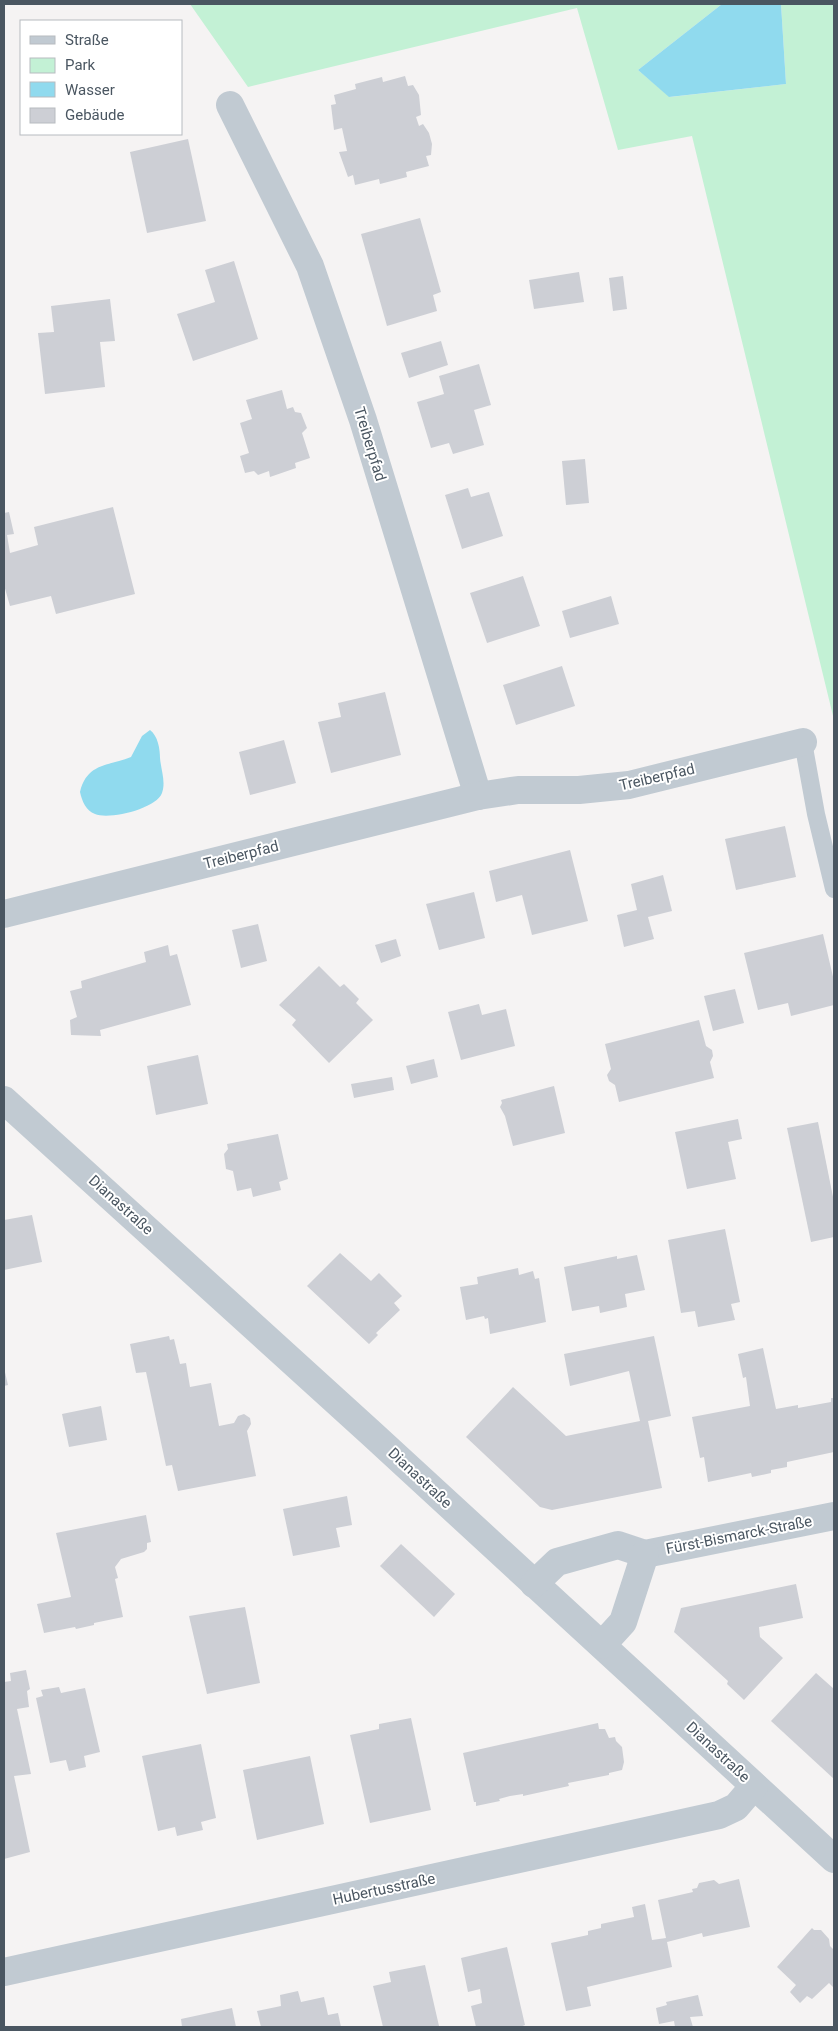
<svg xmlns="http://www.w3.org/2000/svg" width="838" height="2031" viewBox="0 0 838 2031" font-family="Roboto,sans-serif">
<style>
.green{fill:#c3f1d5}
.water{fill:#90daee}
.building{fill:#cdcfd5}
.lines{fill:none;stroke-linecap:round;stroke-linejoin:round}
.service{stroke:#c1cad2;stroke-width:18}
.minor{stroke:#c1cad2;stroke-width:28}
.labels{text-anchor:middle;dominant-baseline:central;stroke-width:4;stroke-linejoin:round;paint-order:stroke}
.street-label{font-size:15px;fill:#4a5661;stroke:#fff}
</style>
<rect width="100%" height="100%" fill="#f5f3f3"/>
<path class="green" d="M190 4H722L638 70 670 97 786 84 781 4H834V720L692 136 618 150 577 8 248 87Z"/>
<g class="water">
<path d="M722 4H781L786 84 669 97 638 70Z"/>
<path d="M150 730C158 736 160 749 160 758 161 770 166 782 162 793 156 809 109 820 95 814 86 811 82 801 80 792 87 763 108 766 131 757L142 736Z"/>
</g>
<g class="building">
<path d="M405 76 408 86 413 85 419 95 421 115 416 117 419 126 423 124 429 133 432 144 431 155 426 156 429 166 406 172 407 177 380 184 379 179 355 185 353 175 348 177 339 152 347 151 342 128 334 130 331 105 336 104 334 95 356 89 355 84 382 77 383 82Z"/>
<path d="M188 139 206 221 147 233 130 152Z"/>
<path d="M420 218 441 292 433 295 437 311 387 326 361 234Z"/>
<path d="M234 261 258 339 193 361 177 314 215 302 205 270Z"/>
<path d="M579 272 584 302 534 309 529 280Z"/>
<path d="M623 276 627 309 613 311 609 278Z"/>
<path d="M110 299 115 341 100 342 105 387 45 394 38 333 54 332 51 306Z"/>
<path d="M441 341 448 365 409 378 401 353Z"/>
<path d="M479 364 491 405 474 410 484 445 453 454 449 443 431 448 417 402 444 394 439 376Z"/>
<path d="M282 390 287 409 293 407 295 412 301 413 307 428 302 433 310 458 295 463 296 468 270 477 269 471 258 475 254 471 245 473 240 456 249 453 240 423 252 419 246 400Z"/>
<path d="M585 459 589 503 566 505 562 461Z"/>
<path d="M468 488 471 497 489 492 503 536 462 549 445 495Z"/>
<path d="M113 507 135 594 56 614 51 596 10 606 4 585V513L9 512 14 534 7 535 10 553 38 545 34 527Z"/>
<path d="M523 576 540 626 487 643 470 593Z"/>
<path d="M611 596 619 624 570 638 562 611Z"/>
<path d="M562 666 575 706 516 725 503 685Z"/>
<path d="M385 692 401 755 331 773 318 722 341 717 338 703Z"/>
<path d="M284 740 296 783 250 795 239 752Z"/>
<path d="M785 826 796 877 736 890 725 839Z"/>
<path d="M570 850 588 921 532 935 522 895 496 902 489 871Z"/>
<path d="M663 875 672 911 648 917 654 939 624 947 617 915 637 910 631 884Z"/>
<path d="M474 892 485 938 439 950 426 904Z"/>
<path d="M258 924 267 961 241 968 232 930Z"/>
<path d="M823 934 834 981V1005L791 1016 788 1003 758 1010 744 953Z"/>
<path d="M396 939 401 956 381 963 375 945Z"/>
<path d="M168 945 170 956 177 954 191 1005 100 1030 101 1036 71 1035 70 1020 77 1017 70 991 82 988 81 981 146 962 144 952Z"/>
<path d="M319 966 340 987 344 984 359 999 356 1003 373 1020 329 1063 292 1025 296 1020 279 1005Z"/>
<path d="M735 989 744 1023 713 1031 704 996Z"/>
<path d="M479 1004 482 1015 506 1009 515 1046 461 1060 448 1012Z"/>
<path d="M699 1020 706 1046 712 1050 713 1056 710 1062 714 1078 619 1102 615 1085 609 1081 607 1075 611 1069 605 1044Z"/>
<path d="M198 1055 208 1104 156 1115 147 1066Z"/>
<path d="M434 1059 438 1077 411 1084 406 1066Z"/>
<path d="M392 1077 394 1090 354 1098 351 1084Z"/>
<path d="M554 1086 565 1133 513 1146 505 1116 500 1107 502 1103 501 1100Z"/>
<path d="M738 1119 742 1139 728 1142 736 1179 687 1189 675 1132Z"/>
<path d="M818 1122 834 1202V1237L811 1242 787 1128Z"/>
<path d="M278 1134 288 1179 279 1182 281 1190 253 1197 251 1188 237 1191 233 1171 226 1169 224 1154 228 1149 227 1144Z"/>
<path d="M32 1215 42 1262 4 1270V1220Z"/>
<path d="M725 1229 740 1302 731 1304 735 1320 698 1327 695 1311 681 1313 668 1240Z"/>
<path d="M340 1253 371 1281 379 1273 402 1296 394 1303 400 1310 376 1333 378 1335 369 1344 307 1286Z"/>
<path d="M637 1255 645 1290 625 1294 627 1307 600 1313 599 1306 572 1311 564 1267 617 1256V1259Z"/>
<path d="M518 1268 519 1275 533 1271 535 1279 539 1278 546 1322 490 1334 488 1318 485 1319 484 1316 466 1320 460 1287 478 1284 477 1277Z"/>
<path d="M169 1336 170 1340 174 1339 180 1364 186 1363 190 1387 211 1383 219 1426 234 1423 238 1416 244 1414 250 1418 251 1424 247 1431 256 1476 178 1491 172 1465 166 1466 146 1372 136 1373 130 1344Z"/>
<path d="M654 1336 671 1416 648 1421 662 1488 552 1510 540 1507 466 1437 513 1387 566 1436 640 1421 629 1371 570 1386 564 1354Z"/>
<path d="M763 1348 776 1409 798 1405V1408L831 1402V1398H834V1452L787 1462V1467L771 1470V1473L752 1477 751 1473 708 1482 704 1457 700 1458 692 1417 750 1406 746 1377 743 1378 738 1354Z"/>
<path d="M4 1368 8 1385 4 1386Z"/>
<path d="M101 1406 107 1440 69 1447 62 1414Z"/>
<path d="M347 1496 352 1525 336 1528 340 1547 293 1556 283 1509Z"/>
<path d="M146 1515 151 1542 147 1543V1549L144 1552 121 1559 115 1567 118 1578 115 1579 123 1617 94 1623V1625L76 1629 75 1627 44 1633 37 1604 71 1597 56 1533Z"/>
<path d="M401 1544 455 1594 434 1617 380 1566Z"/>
<path d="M796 1584 803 1618 759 1627 760 1637 783 1658 744 1700 727 1684 728 1681 674 1632 681 1608Z"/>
<path d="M245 1607 260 1683 207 1694 189 1616Z"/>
<path d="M26 1670 30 1689 27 1691 29 1707 17 1709 31 1774 14 1776 30 1852 4 1859V1682L11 1681 10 1673Z"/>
<path d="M816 1673 834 1689V1779L771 1721Z"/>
<path d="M59 1687 61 1693 85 1688 100 1752 84 1756 86 1767 69 1771 66 1760 50 1763 36 1698 43 1696 41 1690Z"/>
<path d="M411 1718 431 1810 370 1823 350 1735 379 1729V1724Z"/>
<path d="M598 1723 599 1729H605L609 1738 615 1737 616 1741 622 1747 624 1762 622 1770 609 1773V1775L568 1783 569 1786 523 1796V1794L510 1796 499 1799 500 1801 476 1806V1802H474L463 1753Z"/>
<path d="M201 1744 216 1818 201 1822 203 1830 177 1836 175 1827 158 1831 142 1756Z"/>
<path d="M310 1756 324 1824 257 1840 243 1770Z"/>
<path d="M739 1879 750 1927 703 1937 702 1933 667 1942 672 1967 587 1987 591 2006 566 2011 551 1943 588 1935V1931L601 1928V1924L634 1917 632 1907 645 1904 652 1940 666 1938 658 1900 693 1892 692 1889 697 1888 699 1883 714 1880 719 1884Z"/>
<path d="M812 1928 814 1930H821L829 1939 830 1946 834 1950V1988L829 1983 812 1999 807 1996 800 2003 790 1992 796 1985 777 1967Z"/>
<path d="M507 1947 525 2025 520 2027H476L471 2006 482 2003 480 1989 468 1992 461 1958Z"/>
<path d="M425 1965 439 2026 383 2027 373 1986 391 1982 389 1972Z"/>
<path d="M298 1991 301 2002 324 1997 328 2015 338 2013 341 2027H261L257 2011 281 2006 280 1995Z"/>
<path d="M698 1995 703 2016 690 2017 693 2027H675L674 2021 659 2024 656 2008 667 2005 666 2002Z"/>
<path d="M232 2008 236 2027H182L181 2019Z"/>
</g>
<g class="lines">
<path class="service" d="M803 742 816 814 834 889"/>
<g class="minor">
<path d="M230 105 310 266 363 420 478 796"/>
<path d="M4 914 478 796 518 790H579L629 785 803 742"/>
<path d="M4 1100 372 1434 834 1859"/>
<path d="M534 1584 557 1562 618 1545 645 1554 834 1516"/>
<path d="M602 1645 623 1622 645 1554"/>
<path d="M4 1972 719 1815 736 1807 754 1786"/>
</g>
</g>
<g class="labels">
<g class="street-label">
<text transform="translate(370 444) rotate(73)">Treiberpfad</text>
<text transform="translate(657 777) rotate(-13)">Treiberpfad</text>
<text transform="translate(241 855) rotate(-14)">Treiberpfad</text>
<text transform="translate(121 1205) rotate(42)">Dianastraße</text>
<text transform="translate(420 1478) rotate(43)">Dianastraße</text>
<text transform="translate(739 1535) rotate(-11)">Fürst-Bismarck-Straße</text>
<text transform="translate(718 1752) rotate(43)">Dianastraße</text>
<text transform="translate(384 1889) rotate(-12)">Hubertusstraße</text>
</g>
</g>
<rect width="838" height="2031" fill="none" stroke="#4a5661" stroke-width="10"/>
<rect x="20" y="20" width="162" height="115" fill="#ffffff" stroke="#b7bbc0"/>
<rect x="30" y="36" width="25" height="8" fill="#c1cad2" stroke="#b7bbc0"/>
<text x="65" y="45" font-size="15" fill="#4a5661">Straße</text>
<rect x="30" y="58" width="25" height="15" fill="#c3f1d5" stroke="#b7bbc0"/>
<text x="65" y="70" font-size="15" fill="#4a5661">Park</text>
<rect x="30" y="82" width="25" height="15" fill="#90daee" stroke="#b7bbc0"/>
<text x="65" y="95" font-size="15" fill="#4a5661">Wasser</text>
<rect x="30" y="108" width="25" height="15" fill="#cdcfd5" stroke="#b7bbc0"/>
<text x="65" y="120" font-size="15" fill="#4a5661">Gebäude</text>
</svg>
